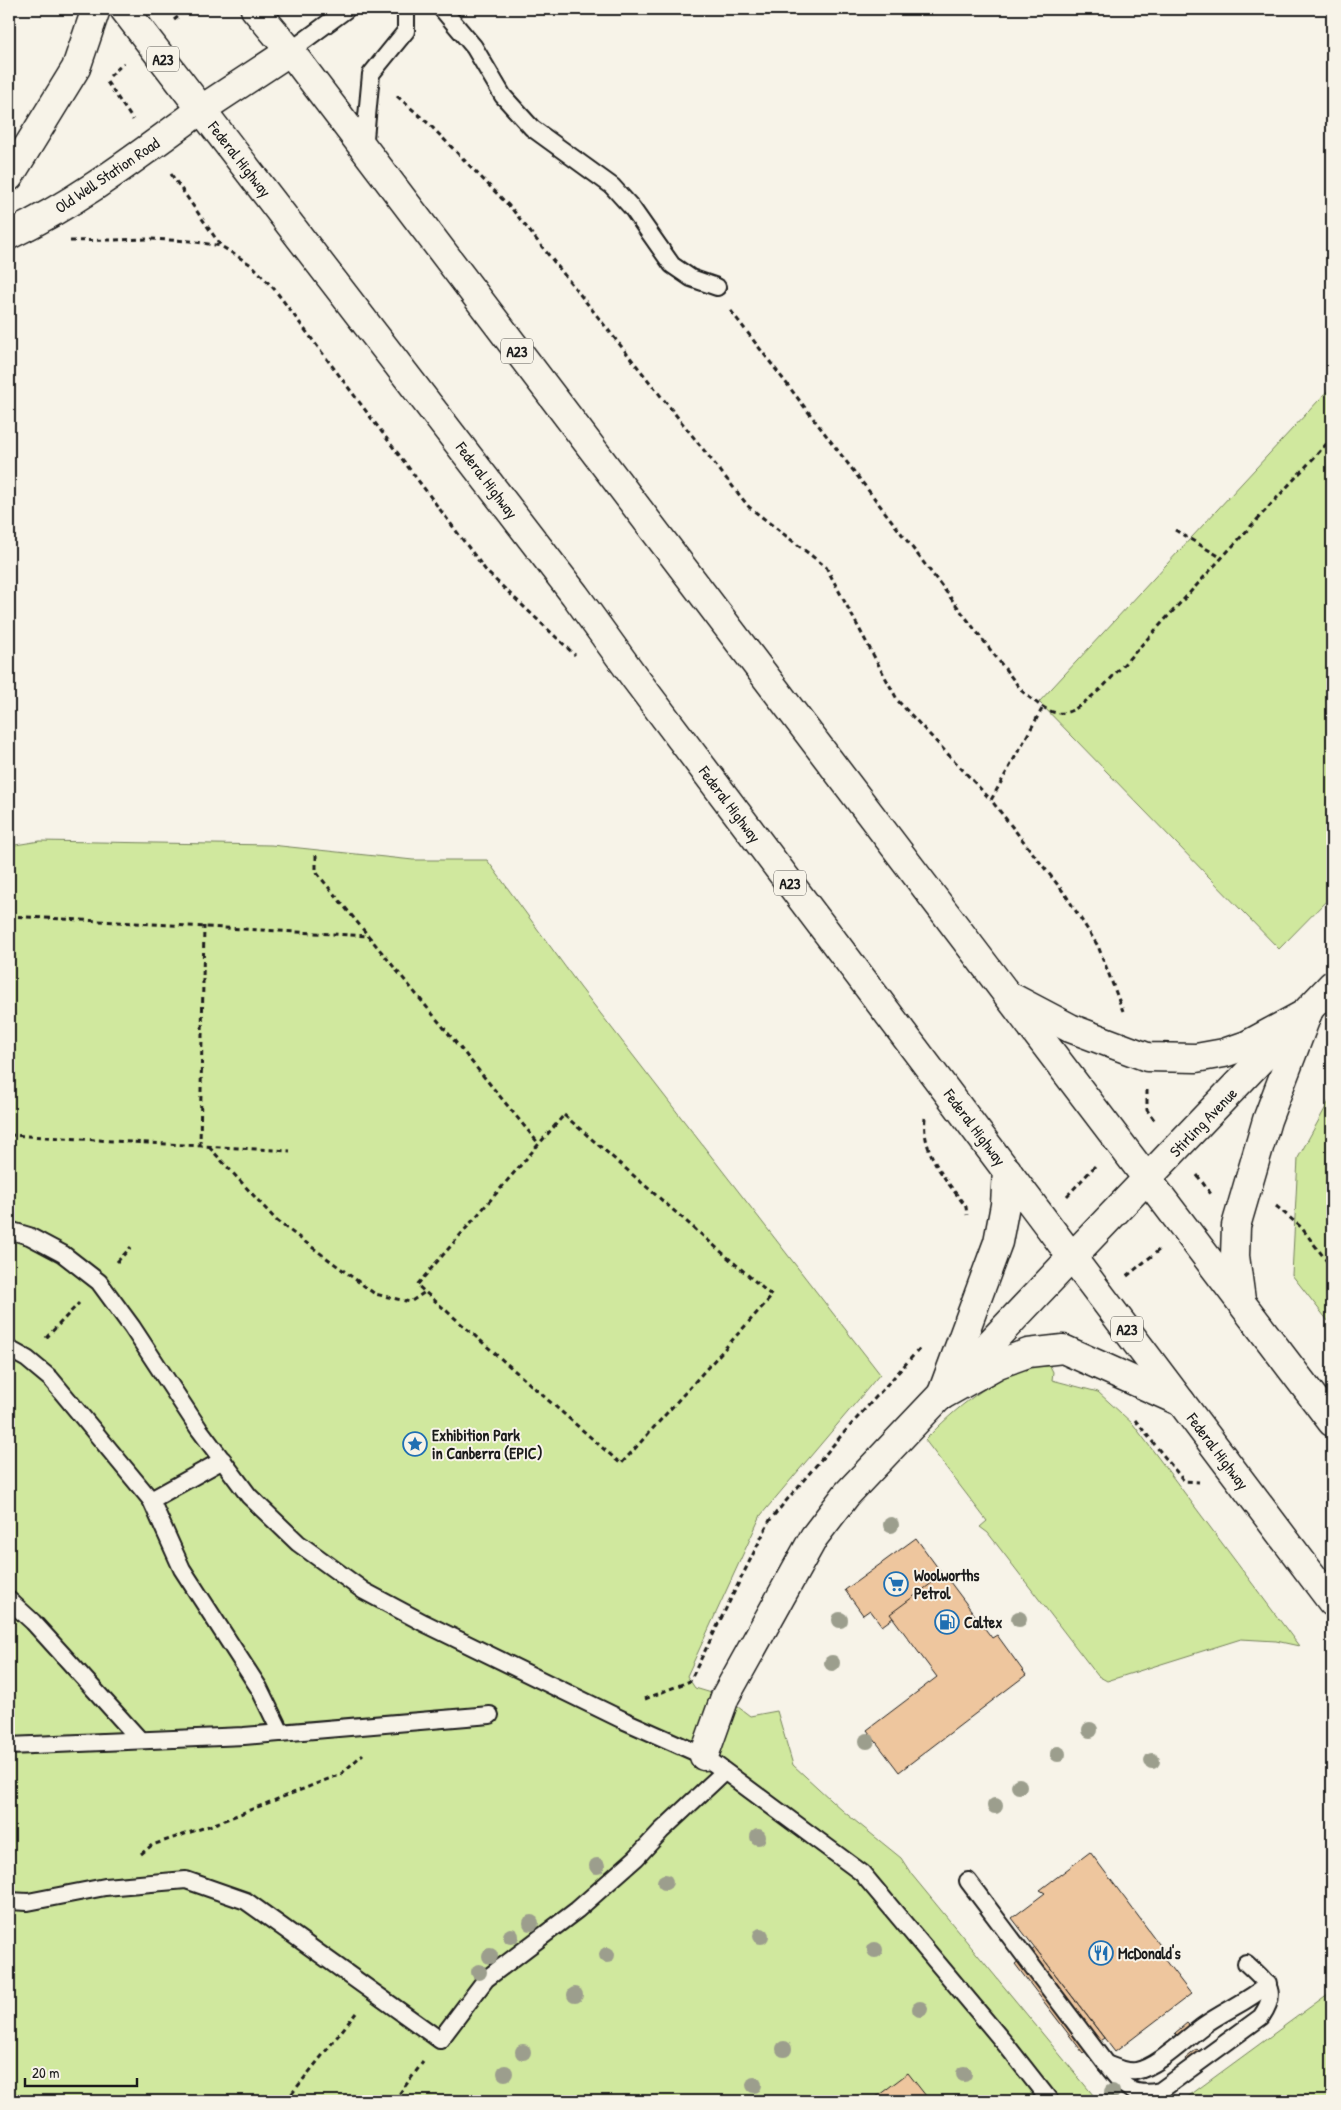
<svg xmlns="http://www.w3.org/2000/svg" width="1341" height="2110" viewBox="0 0 1341 2110" font-family="'Patrick Hand',sans-serif">
<style>
.green{fill:#d0e89e;stroke:#76825d}
.building{fill:#eec69e;stroke:#1c1c1c}
.lines{fill:none;stroke-linecap:round;stroke-linejoin:round}
.service-casing{stroke:#1c1c1c;stroke-width:20}
.minor-casing{stroke:#1c1c1c;stroke-width:31}
.tertiary-casing{stroke:#1c1c1c;stroke-width:31}
.trunk-casing{stroke:#1c1c1c;stroke-width:31}
.path{stroke:#1c1c1c;stroke-width:3;stroke-dasharray:5 4;stroke-linecap:butt}
.service{stroke:#f7f3e8;stroke-width:16}
.minor{stroke:#f7f3e8;stroke-width:28}
.tertiary{stroke:#f7f3e8;stroke-width:28}
.trunk{stroke:#f7f3e8;stroke-width:28}
.tree{fill:#9c9e8d}
.labels{text-anchor:middle;dominant-baseline:central;stroke-width:4;stroke-linejoin:round;paint-order:stroke}
.shield{fill:#f7f3e8;stroke:#5e5c59;stroke-width:1}
.shield-label{font-size:15px;font-weight:bold;fill:#1c1c1c}
.street-label{font-size:16px;fill:#1c1c1c;stroke:#f7f3e8}
.poi-label{font-size:16px;font-weight:bold;fill:#1c1c1c;stroke:#f7f3e8;text-anchor:start}
</style>
<rect width="100%" height="100%" fill="#f7f3e8"/>
<filter id="ink" filterUnits="userSpaceOnUse"><feTurbulence type="fractalNoise" baseFrequency=".02" numOctaves="2"/><feDisplacementMap in="SourceGraphic" scale="10" xChannelSelector="R" yChannelSelector="G"/><feConvolveMatrix kernelMatrix="1 2 1 2 8 2 1 2 1" color-interpolation-filters="sRGB"/></filter>
<g filter="url(#ink)">
<g class="green">
<path d="M1332 386V895L1279 949 1039 702Z"/>
<path d="M40 841 271 845 413 860H487L580 987 880 1374 761 1515 687 1676 695 1688 725 1697 750 1716 777 1711 793 1765 843 1811 901 1858 912 1875 1098 2101H9V846Z"/>
<path d="M1332 1096V1326L1292 1275 1298 1158Z"/>
<path d="M1033 1366H1050L1053 1372 1052 1380 1098 1392 1133 1424 1299 1646 1276 1641 1241 1639 1107 1681 1098 1676 988 1533 980 1527 987 1521 925 1440C956 1408 990 1379 1033 1366Z"/>
<path d="M1332 1991V2101H1182Z"/>
</g>
<g class="building">
<path d="M916 1538 946 1579 882 1626 870 1610 863 1615 845 1590Z"/>
<path d="M944 1574 992 1638 997 1635 1026 1675 899 1772 867 1730 937 1677 890 1614Z"/>
<path d="M1090 1852 1165 1952 1161 1955 1191 1994 1115 2052 1012 1918 1045 1893 1040 1890Z"/>
<path d="M1035 1948 1104 2038 1083 2053 1015 1964Z"/>
<path d="M1187 2023 1198 2035 1186 2046 1175 2033Z"/>
<path d="M1197 2049 1208 2062 1195 2072 1185 2059Z"/>
<path d="M908 2073 930 2101H871Z"/>
</g>
<g class="lines">
<g class="service-casing">
<g id="service">
<path d="M442 9 474 47 503 96 532 128 612 186 632 208 672 265 691 278 717 287"/>
<path d="M290 51 347 9"/>
<path d="M364 149 371 74 406 31V9"/>
<path d="M9 1230 29 1236 63 1254 99 1282 132 1327 199 1429 249 1496 298 1543 364 1591 424 1623 625 1721 704 1756 862 1873 1007 2046 1050 2101"/>
<path d="M9 1349 27 1359 51 1379 151 1500 182 1569 259 1688 281 1733"/>
<path d="M151 1500 223 1460"/>
<path d="M9 1600 33 1622 140 1740"/>
<path d="M9 1746 244 1736 490 1715"/>
<path d="M968 1881 1106 2064C1123 2085 1130 2098 1160 2091L1261 2017C1280 1990 1266 1982 1246 1963"/>
<path d="M9 1901 28 1902 105 1887 186 1880 246 1901 440 2040 486 1979 577 1910 636 1858 661 1831 724 1772"/>
<path d="M1106 2064C1116 2068 1125 2072 1136 2071 1158 2067 1185 2039 1203 2026 1225 2010 1248 2002 1268 1984"/>
</g>
</g>
<g class="minor-casing">
<g id="minor">
<path d="M9 177 76 68 96 9"/>
<path d="M9 235C79 202 139 155 202 109"/>
<path d="M704 1756 725 1697 814 1537 847 1494 1072 1257"/>
</g>
</g>
<g class="tertiary-casing">
<path id="tertiary" d="M1072 1257 1332 985"/>
</g>
<g class="trunk-casing">
<g id="trunk">
<path d="M124 9 575 595 635 678 1332 1602"/>
<path d="M255 9 290 51 1332 1422"/>
<path d="M202 109 290 51"/>
<path d="M1013 998 1070 1028 1147 1057 1196 1058 1224 1053 1247 1045 1308 1012"/>
<path d="M1241 1300 1235 1256 1236 1226 1267 1120 1308 1012"/>
<path d="M941 1396 998 1364 1028 1353 1063 1349 1181 1402"/>
<path d="M941 1396 998 1242 1005 1205 1007 1170"/>
</g>
</g>
<g class="path">
<path d="M174 20 187 9"/>
<path d="M110 76 124 63"/>
<path d="M107 82 133 120"/>
<path d="M397 96 429 124 512 209 749 507 826 567 898 701 991 800"/>
<path d="M171 174 221 246 253 266 275 290 487 572 575 655"/>
<path d="M70 241 152 239 190 241 221 246"/>
<path d="M731 311 1022 691C1061 725 1067 717 1103 687L1332 438"/>
<path d="M1175 530 1222 558"/>
<path d="M1042 709 991 800 1065 894 1098 946 1123 1011"/>
<path d="M316 855V872L539 1144"/>
<path d="M9 916 369 936"/>
<path d="M1147 1090V1110L1155 1121"/>
<path d="M564 1115 772 1296 621 1464 417 1285Z"/>
<path d="M925 1118C921 1153 947 1181 966 1207L967 1215"/>
<path d="M9 1135 290 1151"/>
<path d="M200 1146 204 926"/>
<path d="M209 1147 277 1221 375 1294 410 1302 425 1292"/>
<path d="M1197 1175 1211 1194"/>
<path d="M1067 1196 1095 1166"/>
<path d="M1276 1206 1301 1227 1332 1268"/>
<path d="M117 1262 131 1247"/>
<path d="M1127 1276 1159 1250"/>
<path d="M46 1338 79 1303"/>
<path d="M1135 1420 1184 1481 1199 1482"/>
<path d="M645 1699 690 1681 770 1520 840 1437 921 1347"/>
<path d="M141 1854 152 1845 212 1825 341 1774 363 1754"/>
<path d="M286 2101 356 2013"/>
<path d="M394 2101 423 2062"/>
</g>
<use href="#service" class="service"/>
<use href="#minor" class="minor"/>
<use href="#tertiary" class="tertiary"/>
<use href="#trunk" class="trunk"/>
</g>
<g class="tree">
<circle cx="891" cy="1525" r="8"/>
<circle cx="1019" cy="1619" r="8"/>
<circle cx="840" cy="1620" r="8"/>
<circle cx="832" cy="1663" r="8"/>
<circle cx="1090" cy="1730" r="8"/>
<circle cx="867" cy="1741" r="8"/>
<circle cx="1058" cy="1754" r="8"/>
<circle cx="1152" cy="1761" r="8"/>
<circle cx="1019" cy="1786" r="8"/>
<circle cx="995" cy="1806" r="8"/>
<circle cx="758" cy="1837" r="8"/>
<circle cx="597" cy="1866" r="8"/>
<circle cx="665" cy="1882" r="8"/>
<circle cx="531" cy="1923" r="8"/>
<circle cx="511" cy="1936" r="8"/>
<circle cx="761" cy="1936" r="8"/>
<circle cx="875" cy="1950" r="8"/>
<circle cx="607" cy="1955" r="8"/>
<circle cx="490" cy="1956" r="8"/>
<circle cx="479" cy="1972" r="8"/>
<circle cx="575" cy="1995" r="8"/>
<circle cx="920" cy="2009" r="8"/>
<circle cx="784" cy="2049" r="8"/>
<circle cx="523" cy="2052" r="8"/>
<circle cx="505" cy="2073" r="8"/>
<circle cx="964" cy="2074" r="8"/>
<circle cx="754" cy="2085" r="8"/>
<circle cx="1112" cy="2092" r="8"/>
</g>
</g>
<defs>
<g id="sight-ring" transform="scale(1.25)"><circle r="9.5" fill="#f7f3e8" stroke="#1f6fb2" stroke-width="1.5"/><path d="M0-6L1.8-2.2L6-1.7L2.9 1.2L3.7 5.4L0 3.3L-3.7 5.4L-2.9 1.2L-6-1.7L-1.8-2.2Z" fill="#1f6fb2"/></g>
<g id="supermarket-ring" transform="scale(1.25)"><circle r="9.5" fill="#f7f3e8" stroke="#1f6fb2" stroke-width="1.5"/><path d="M-6-5.5h2.5l.6 2H6L4.5 2H-2.5L-4.4-4H-6ZM-1.5 3.2a1.3 1.3 0 1 0 .1 0ZM3 3.2a1.3 1.3 0 1 0 .1 0Z" fill="#1f6fb2"/></g>
<g id="fuel-ring" transform="scale(1.25)"><circle r="9.5" fill="#f7f3e8" stroke="#1f6fb2" stroke-width="1.5"/><path d="M-5.5-6h7V0h2V4h1.3V-2.5L3-4.5l.8-.8L6-3V5H2.5V1h-1V6h-7ZM-4.2-4.7v3.2H.2V-4.7Z" fill="#1f6fb2"/></g>
<g id="restaurant-ring" transform="scale(1.25)"><circle r="9.5" fill="#f7f3e8" stroke="#1f6fb2" stroke-width="1.5"/><path d="M-5-6h1v4h1v-4h1v4h1v-4h1v5L-1.5 .5V6h-2V.5L-5-1ZM5-6V6H3V1.5H1.5Q1.5-4 5-6Z" fill="#1f6fb2"/></g>
</defs>
<g fill-rule="evenodd">
<use href="#sight-ring" x="415" y="1444"/>
<use href="#supermarket-ring" x="896" y="1584"/>
<use href="#fuel-ring" x="947" y="1622"/>
<use href="#restaurant-ring" x="1101" y="1953"/>
</g>
<g class="labels">
<g class="shield">
<rect x="147" y="46.5" width="32" height="25" rx="4"/>
<rect x="501" y="338.5" width="32" height="25" rx="4"/>
<rect x="774" y="870.5" width="32" height="25" rx="4"/>
<rect x="1111" y="1316.5" width="32" height="25" rx="4"/>
</g>
<g class="shield-label">
<text x="163" y="59">A23</text>
<text x="517" y="351">A23</text>
<text x="790" y="883">A23</text>
<text x="1127" y="1329">A23</text>
</g>
<g class="street-label">
<text transform="translate(240 159) rotate(52)">Federal Highway</text>
<text transform="translate(107 175) rotate(-34)">Old Well Station Road</text>
<text transform="translate(487 480) rotate(53)">Federal Highway</text>
<text transform="translate(730 804) rotate(53)">Federal Highway</text>
<text transform="translate(1203 1122) rotate(-46)">Stirling Avenue</text>
<text transform="translate(975 1127) rotate(53)">Federal Highway</text>
<text transform="translate(1218 1451) rotate(53)">Federal Highway</text>
</g>
<g class="poi-label">
<text x="432" y="1435">Exhibition Park<tspan x="432" dy="18">in Canberra (EPIC)</tspan></text>
<text x="914" y="1575">Woolworths<tspan x="914" dy="18">Petrol</tspan></text>
<text x="964" y="1622">Caltex</text>
<text x="1118" y="1953">McDonald's</text>
</g>
</g>
<rect width="1341" height="2110" fill="none" stroke="#f7f3e8" stroke-width="30"/>
<rect x="15" y="15" width="1311" height="2080" fill="none" stroke="#1c1c1c" stroke-width="2" filter="url(#ink)"/>
<path d="M25 2078v8h112v-8" fill="none" stroke="#1c1c1c" stroke-width="2.5"/>
<text x="32" y="2078" font-size="15" fill="#1c1c1c" stroke="#f7f3e8" stroke-width="4" paint-order="stroke">20 m</text>
</svg>
